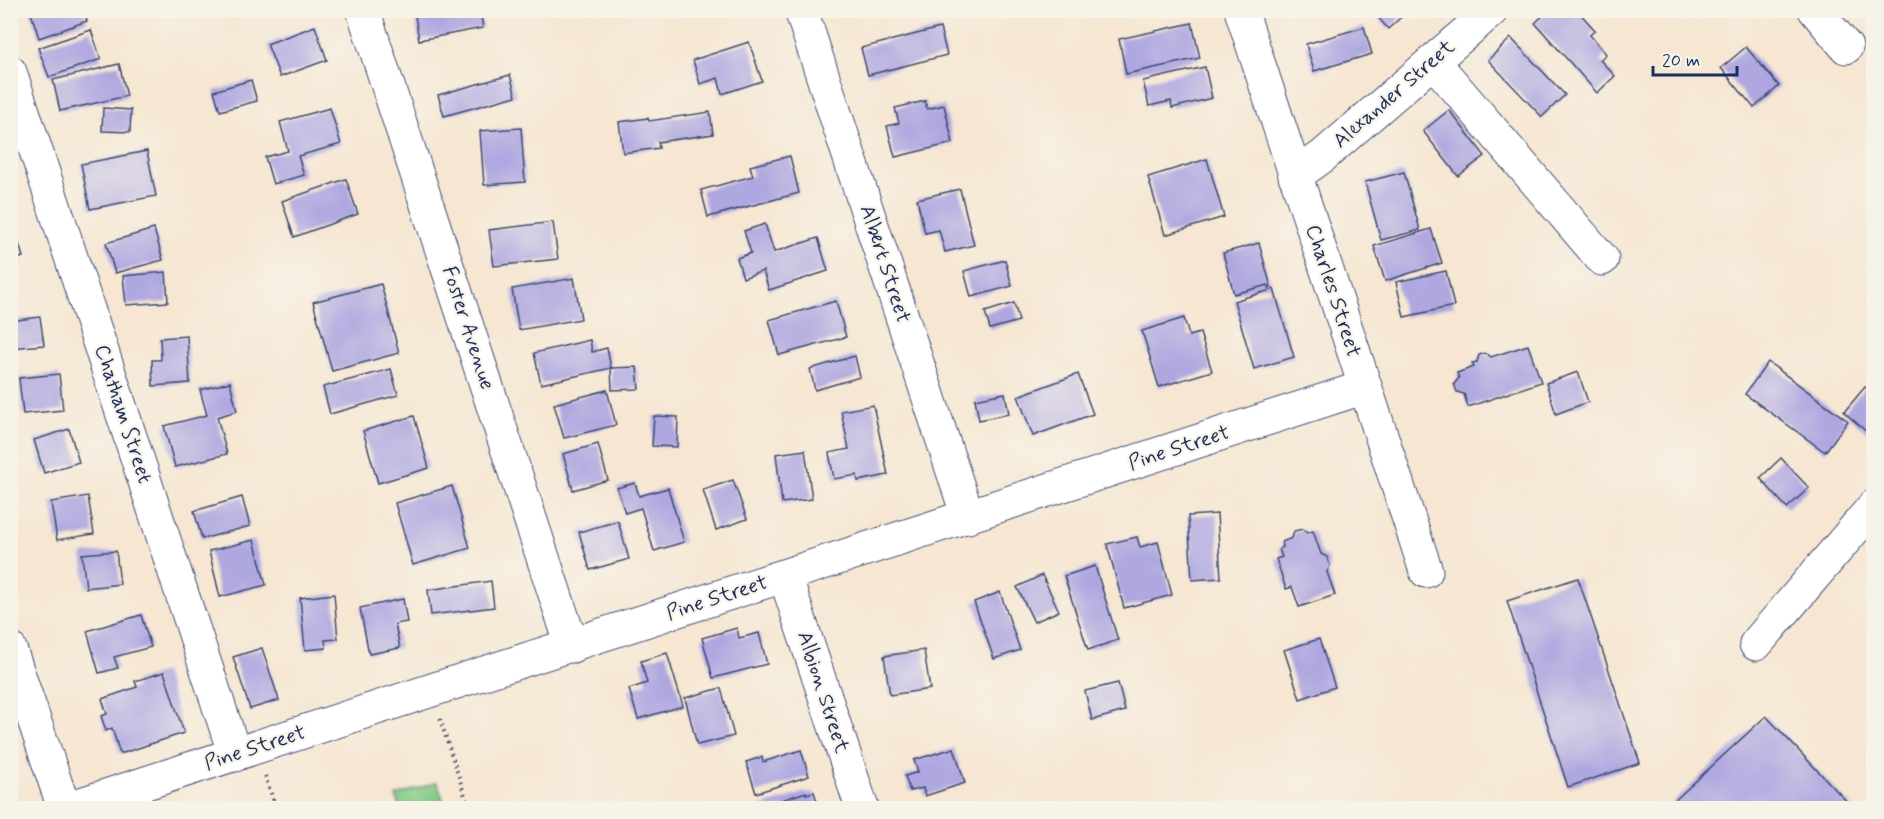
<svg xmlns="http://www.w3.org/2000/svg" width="1884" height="819" viewBox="0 0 1884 819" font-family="Mynerve,sans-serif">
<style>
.green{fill:#83ca85;stroke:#4f7c72;stroke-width:1.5}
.building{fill:#afa7e0}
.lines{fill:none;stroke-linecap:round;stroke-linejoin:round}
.minor-casing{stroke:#3c4a6f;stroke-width:35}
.path{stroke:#3c4a6f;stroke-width:4;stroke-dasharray:1.5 4.5;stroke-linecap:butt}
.minor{stroke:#fff;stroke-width:33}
.labels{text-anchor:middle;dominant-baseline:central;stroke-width:4.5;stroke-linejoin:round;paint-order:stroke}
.street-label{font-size:21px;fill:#1b2f5e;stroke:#f7f3e8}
</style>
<rect width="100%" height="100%" fill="#f7f3e8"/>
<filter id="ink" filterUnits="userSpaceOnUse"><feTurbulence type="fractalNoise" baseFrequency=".0167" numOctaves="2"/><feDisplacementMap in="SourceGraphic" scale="12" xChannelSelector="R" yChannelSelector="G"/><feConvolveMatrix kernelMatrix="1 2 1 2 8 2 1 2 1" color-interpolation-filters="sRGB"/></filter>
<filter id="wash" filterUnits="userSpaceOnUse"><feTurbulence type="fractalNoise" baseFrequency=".008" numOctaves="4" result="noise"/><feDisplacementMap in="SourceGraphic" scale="24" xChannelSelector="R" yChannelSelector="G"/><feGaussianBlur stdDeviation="1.35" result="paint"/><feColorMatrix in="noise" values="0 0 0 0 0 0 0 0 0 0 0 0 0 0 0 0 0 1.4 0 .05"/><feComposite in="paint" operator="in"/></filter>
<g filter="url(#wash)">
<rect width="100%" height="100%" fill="#f6e6d2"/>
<path class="green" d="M437 782 446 808H400L396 796Z"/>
<g id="blocks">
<g class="building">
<path d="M30 10H84L87 21 39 38Z"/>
<path d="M414 10H480L483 28 419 40Z"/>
<path d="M1372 10H1409L1388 29Z"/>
<path d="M1549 10H1577L1595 30 1590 35 1606 54 1600 60 1615 76 1597 93 1535 23Z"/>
<path d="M1192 23 1200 58 1126 74 1119 39Z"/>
<path d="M315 26 327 60 280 77 267 44Z"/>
<path d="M1364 27 1372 54 1314 71 1306 44Z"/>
<path d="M940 28 947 55 868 75 861 48Z"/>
<path d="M91 30 101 59 49 77 38 48Z"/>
<path d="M1511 38 1565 95 1542 117 1488 60Z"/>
<path d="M749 42 762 81 722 94 718 78 700 84 693 60Z"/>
<path d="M1746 47 1779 86 1754 108 1721 68Z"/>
<path d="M119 64 127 96 60 111 53 80Z"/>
<path d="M1205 67 1212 98 1172 108 1171 101 1149 106 1143 81Z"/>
<path d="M510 75 516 96 444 116 438 95Z"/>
<path d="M251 80 257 101 220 111 214 91Z"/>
<path d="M925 101 927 109 944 105 953 143 895 157 887 126 899 123 895 108Z"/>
<path d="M103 108 131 110 130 132 102 131Z"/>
<path d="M330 108 341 144 298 156 304 175 273 184 265 157 288 151 280 122Z"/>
<path d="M1449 110 1485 156 1458 176 1423 131Z"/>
<path d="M710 112 713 134 658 142 659 148 623 153 619 122 648 118 649 121Z"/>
<path d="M521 128 525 182 484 185 480 131Z"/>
<path d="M147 151 156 196 90 209 81 164Z"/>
<path d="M790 156 799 193 708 217 701 190 753 176 750 166Z"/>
<path d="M1207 159 1224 217 1165 235 1148 177Z"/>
<path d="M1404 172 1420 230 1381 240 1365 182Z"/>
<path d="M346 179 358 214 294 237 282 201Z"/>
<path d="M960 189 974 245 945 252 939 230 925 233 917 199Z"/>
<path d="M553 222 558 259 494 266 489 230Z"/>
<path d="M13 224 23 257 10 261V225Z"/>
<path d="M765 224 774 252 818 238 828 271 769 290 763 271 743 278 737 258 751 253 744 231Z"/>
<path d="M154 229 163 260 115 273 106 243Z"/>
<path d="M1431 229 1442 263 1385 281 1374 246Z"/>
<path d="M1259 243 1271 287 1268 288V285L1234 294 1223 253Z"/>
<path d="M1005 260 1012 286 971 297 964 271Z"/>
<path d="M1446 271 1454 306 1404 317 1396 282Z"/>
<path d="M166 272 168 302 126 305 123 276Z"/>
<path d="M574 278 581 319 519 330 512 289Z"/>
<path d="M381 284 399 353 332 371 313 302Z"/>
<path d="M1274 289 1294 357 1254 369 1234 301Z"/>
<path d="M836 301 846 337 779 355 769 320Z"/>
<path d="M1014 303 1019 321 990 329 985 312Z"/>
<path d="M40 317 44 345 10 348V321Z"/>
<path d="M1184 318 1189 336 1200 333 1212 371 1159 387 1142 331Z"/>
<path d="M187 336 190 383 153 386 152 360H161L160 338Z"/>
<path d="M590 340 592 352 607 348 611 368 541 384 534 353Z"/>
<path d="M1528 345 1541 382 1468 407 1464 394 1457 392 1454 384 1459 378 1457 373 1474 367 1472 363 1477 362 1479 355 1485 353 1491 357Z"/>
<path d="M855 356 860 377 815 390 810 369Z"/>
<path d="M1768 362 1848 421 1825 452 1745 394Z"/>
<path d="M637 367 639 389 612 390 611 368Z"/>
<path d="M391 369 398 395 330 414 323 387Z"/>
<path d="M1578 372 1588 402 1556 414 1546 383Z"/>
<path d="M59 374 63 410 23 414 19 378Z"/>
<path d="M1078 374 1093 414 1033 436 1018 396Z"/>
<path d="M230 382 237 411 217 417 227 454 175 467 164 426 207 415 200 390Z"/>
<path d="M1865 387 1874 393V426L1868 433 1844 412Z"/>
<path d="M607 390 616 425 564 438 554 404Z"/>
<path d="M1005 393 1009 414 979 420 975 399Z"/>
<path d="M873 405 888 475 858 481 857 475 834 479 829 453 849 449 841 411Z"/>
<path d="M414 416 429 468 378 483 363 431Z"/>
<path d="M654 416 678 417 677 447 652 446Z"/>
<path d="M69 429 79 462 44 473 34 440Z"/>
<path d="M598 444 608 480 573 490 563 454Z"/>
<path d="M805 450 812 499 782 503 776 454Z"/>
<path d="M1781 458 1809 488 1787 508 1760 478Z"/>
<path d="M733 480 747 519 716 530 703 490Z"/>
<path d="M635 483 639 496 668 488 684 542 654 551 641 508 625 513 617 488Z"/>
<path d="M452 486 470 548 413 565 395 503Z"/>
<path d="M88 496 94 534 57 540 51 502Z"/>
<path d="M242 497 250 526 202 539 194 511Z"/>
<path d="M1217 514 1221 578 1192 580 1188 516Z"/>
<path d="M618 521 629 559 590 570 579 532Z"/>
<path d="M1302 529 1307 533 1313 531 1321 554 1327 557 1330 566 1327 572 1335 595 1299 607 1292 587 1286 589 1276 559 1282 557 1279 549 1283 547 1282 542 1292 538 1294 531Z"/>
<path d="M1137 537 1140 547 1158 542 1172 595 1124 608 1107 544Z"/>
<path d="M254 540 266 585 220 597 209 551Z"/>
<path d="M116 551 120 584 86 588 82 554Z"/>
<path d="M1095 566 1118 640 1088 650 1064 576Z"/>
<path d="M1042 575 1059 611 1034 622 1017 587Z"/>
<path d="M1578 578 1640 763 1568 787 1507 601Z"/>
<path d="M491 581 494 607 431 615 428 590Z"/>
<path d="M1000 592 1020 650 994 659 974 602Z"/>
<path d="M334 594 338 639 325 640 326 648 305 650 300 598Z"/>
<path d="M403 599 407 622 395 624 400 648 369 654 360 608Z"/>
<path d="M141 615 151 647 114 657 118 668 99 673 87 631Z"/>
<path d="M737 628 739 638 759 633 767 664 713 678 702 638Z"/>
<path d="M1319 639 1335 687 1300 699 1284 650Z"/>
<path d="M262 648 279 700 250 709 233 657Z"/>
<path d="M924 650 930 689 890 695 884 656Z"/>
<path d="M667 653 683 706 638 719 629 689 647 683 641 661Z"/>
<path d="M164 672 184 733 120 754 112 728 106 731 101 716 107 714 102 699 137 687 135 681Z"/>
<path d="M1118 683 1125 711 1092 720 1085 691Z"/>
<path d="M721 688 734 736 697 745 685 698Z"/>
<path d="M1766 716 1853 808H1677L1672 803Z"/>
<path d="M954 748 965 783 925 796 923 788 910 791 905 776 918 772 914 760Z"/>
<path d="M801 750 809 776 756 793 746 762 762 757 763 762Z"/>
<path d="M806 792V794L814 792 819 808H757Z"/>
</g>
</g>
</g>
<g filter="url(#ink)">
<use href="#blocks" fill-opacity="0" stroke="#3c4a6f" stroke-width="1.5"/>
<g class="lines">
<g class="minor-casing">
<g id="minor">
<path d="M363 10 572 646"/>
<path d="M801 10 968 517"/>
<path d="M1241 10 1426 571"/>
<path d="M1815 10 1846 47"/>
<path d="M1433 61 1602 259"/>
<path d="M10 72 235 755"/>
<path d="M1295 176 1323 156 1492 10"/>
<path d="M785 576 862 808"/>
<path d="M1756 644 1874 506"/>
<path d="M10 649 64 808"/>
<path d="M69 808 1365 387"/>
</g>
</g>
<g class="path">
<path d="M440 719 469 808"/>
<path d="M265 776 276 808"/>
</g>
<use href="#minor" class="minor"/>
</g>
</g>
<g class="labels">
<g class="street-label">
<text transform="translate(1394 94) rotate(-41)">Alexander Street</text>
<text transform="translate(885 264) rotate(72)">Albert Street</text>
<text transform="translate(1333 291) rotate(72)">Charles Street</text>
<text transform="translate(468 328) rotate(72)">Foster Avenue</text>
<text transform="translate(123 414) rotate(72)">Chatham Street</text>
<text transform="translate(1179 448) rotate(-18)">Pine Street</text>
<text transform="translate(717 598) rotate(-18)">Pine Street</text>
<text transform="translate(823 692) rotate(72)">Albion Street</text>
<text transform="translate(255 748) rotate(-18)">Pine Street</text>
</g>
</g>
<rect width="1884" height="819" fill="none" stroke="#f7f3e8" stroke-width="36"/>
<path d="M1653 66v9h84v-9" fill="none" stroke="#1b2f5e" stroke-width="3"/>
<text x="1662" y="66" font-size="18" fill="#1b2f5e" stroke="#f7f3e8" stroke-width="4.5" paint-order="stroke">20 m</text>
</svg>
